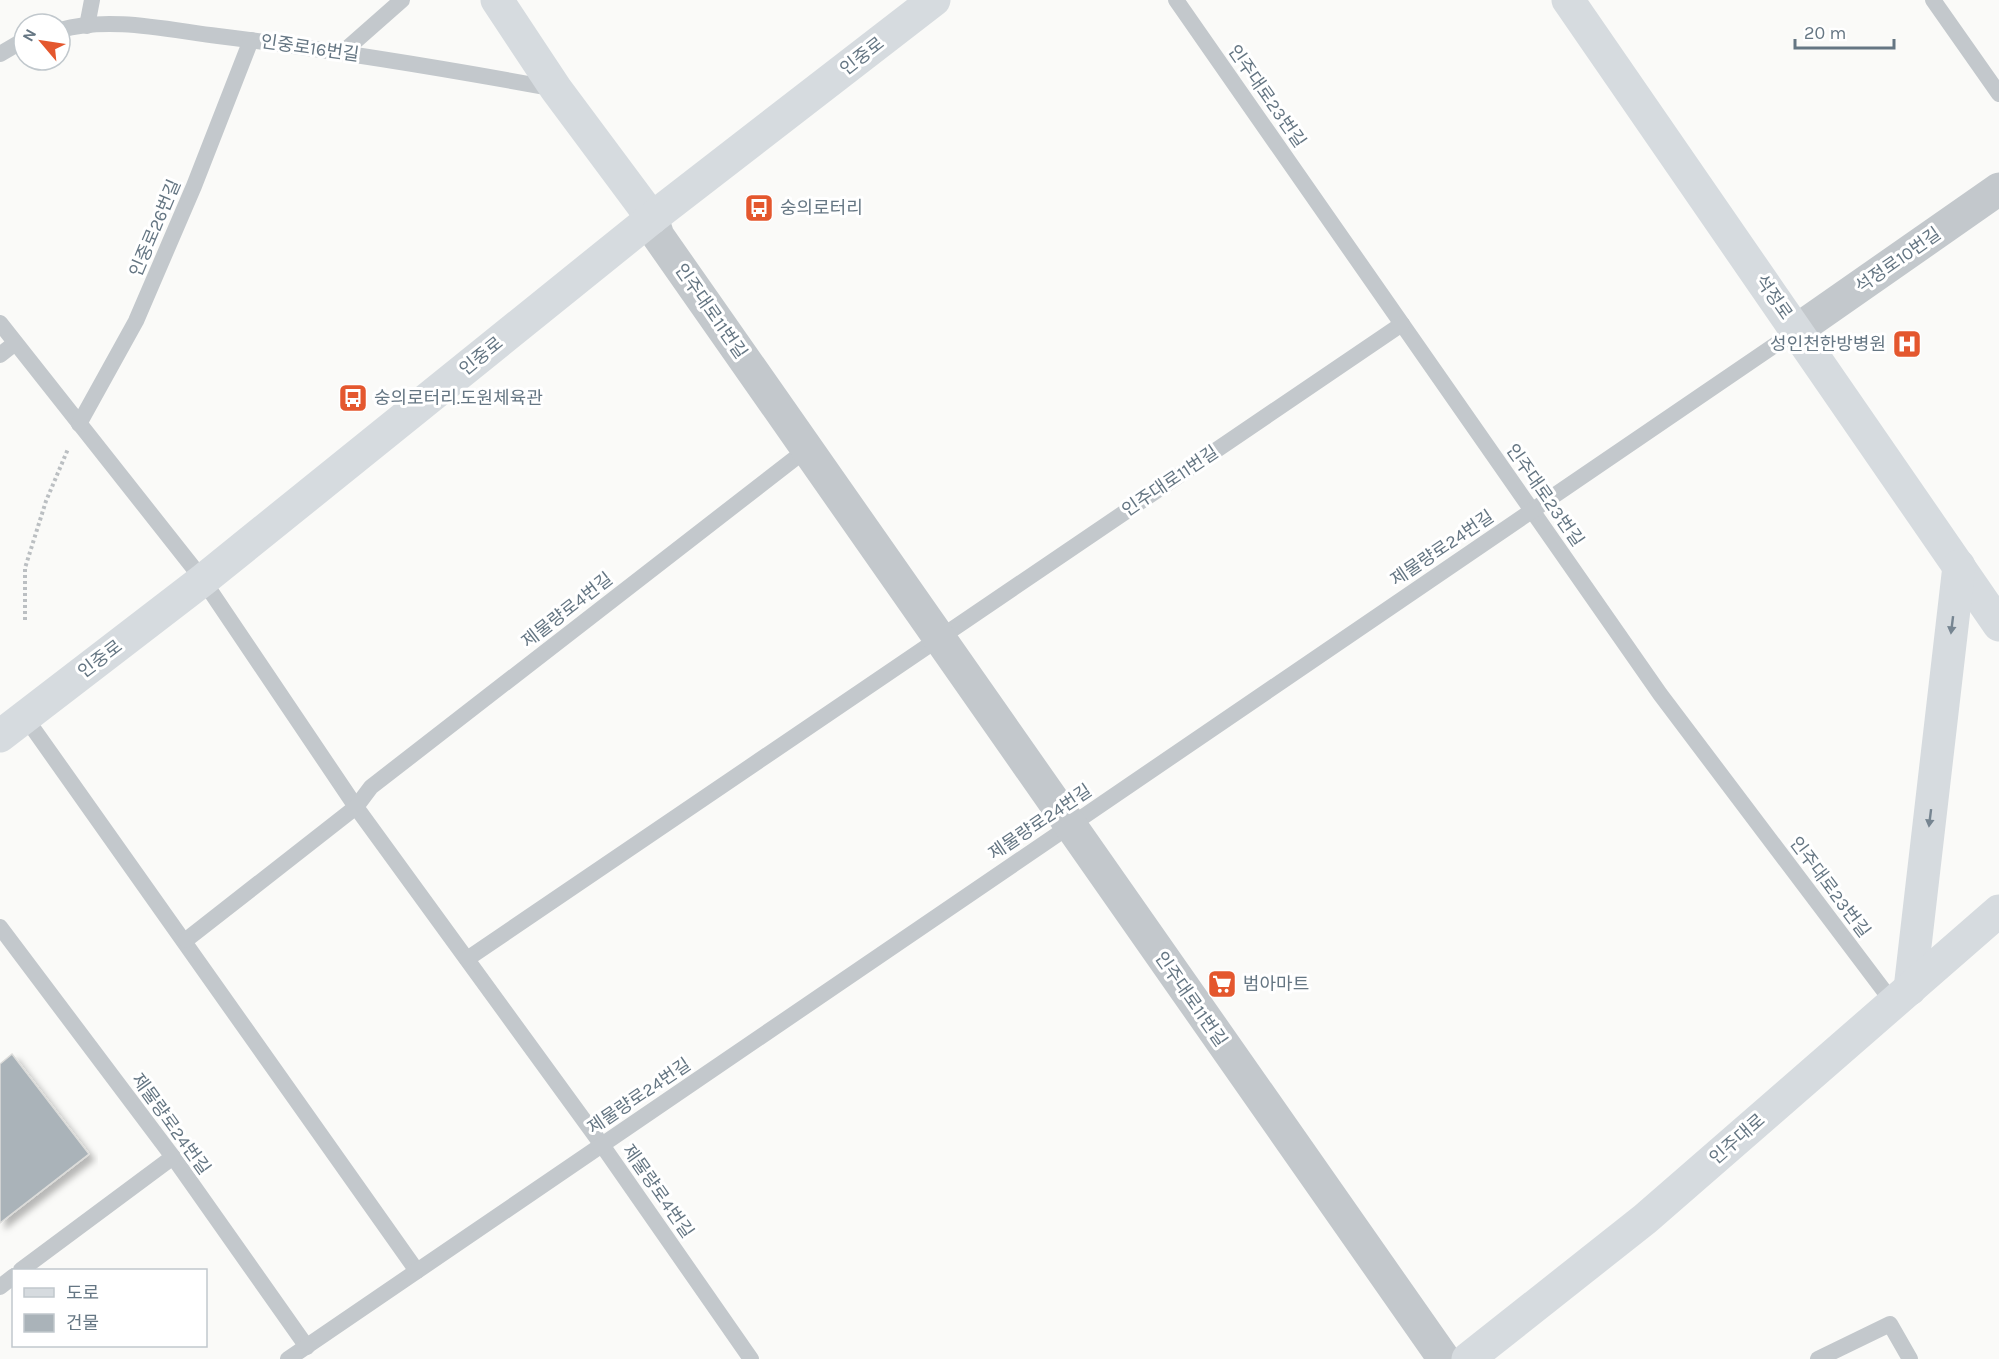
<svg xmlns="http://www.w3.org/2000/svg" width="1999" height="1359" viewBox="0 0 1999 1359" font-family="Karla,'Noto Sans KR',sans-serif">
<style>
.building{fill:#aab3b9;stroke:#dcdcda;stroke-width:1.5;filter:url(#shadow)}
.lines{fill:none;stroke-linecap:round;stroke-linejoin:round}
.path{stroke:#bbbfc2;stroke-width:4;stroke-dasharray:3 3;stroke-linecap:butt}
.lane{stroke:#c3c8cc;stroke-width:16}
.street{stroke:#c3c8cc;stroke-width:33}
.secondary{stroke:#d6dbdf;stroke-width:33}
.primary{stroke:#d6dbdf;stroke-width:33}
.oneway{fill:#768591}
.labels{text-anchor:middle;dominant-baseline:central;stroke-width:6;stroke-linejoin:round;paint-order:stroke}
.street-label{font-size:18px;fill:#657683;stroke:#fff}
.poi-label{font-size:18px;fill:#657683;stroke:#fff;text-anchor:start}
</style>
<defs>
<filter id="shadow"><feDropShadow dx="5.5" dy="5.5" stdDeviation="3" flood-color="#0004"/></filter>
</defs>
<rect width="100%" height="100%" fill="#fafaf8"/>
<path class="building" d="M12 1054 89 1154 0 1223V1064Z"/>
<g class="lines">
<path class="path" d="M25 620V568L46 501 68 449"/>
<g class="lane">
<path d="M1176 0 1660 694 1894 1004"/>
<path d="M1933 0 1999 94"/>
<path d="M87 26 92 0"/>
<path d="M60 30C110 16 168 30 218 36 332 50 443 68 556 89"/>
<path d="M343 52 402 0"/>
<path d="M0 54 24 40"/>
<path d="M0 323 203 580 356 807 602 1145 751 1359"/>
<path d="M0 355 14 344"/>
<path d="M79 424 136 321 194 186 251 40"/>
<path d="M25 717 417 1271"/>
<path d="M0 927 173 1157 307 1347"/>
<path d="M186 940 356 807 371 787 807 449"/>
<path d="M467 959 1402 324"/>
<path d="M21 1270 173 1157"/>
<path d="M0 1287 14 1276"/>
<path d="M288 1359 1797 330"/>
<path d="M1818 1359 1890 1324 1910 1359"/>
</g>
<g class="street">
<path d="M652 218 658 236 1444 1359"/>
<path d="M1797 330 1999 189"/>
</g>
<g class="secondary">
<path d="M497 0 556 89 652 218"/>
<path d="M1568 0 1999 625"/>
<path d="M1910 989 1959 566"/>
<path d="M1468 1359 1645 1219 1999 911"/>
</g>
<path class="primary" d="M0 736 203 580 652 218 934 0"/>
</g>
<defs><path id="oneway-solid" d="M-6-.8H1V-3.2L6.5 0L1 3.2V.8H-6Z" transform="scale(1.5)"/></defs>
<g class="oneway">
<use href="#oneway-solid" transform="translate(1952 625) rotate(97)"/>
<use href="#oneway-solid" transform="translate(1930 818) rotate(97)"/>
</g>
<defs>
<g id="bus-square" transform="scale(1.5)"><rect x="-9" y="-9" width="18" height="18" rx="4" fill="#e4572e" stroke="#fff"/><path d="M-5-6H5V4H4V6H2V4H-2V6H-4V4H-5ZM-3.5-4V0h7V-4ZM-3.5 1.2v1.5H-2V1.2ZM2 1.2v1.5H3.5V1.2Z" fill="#fff"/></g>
<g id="hospital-square" transform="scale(1.5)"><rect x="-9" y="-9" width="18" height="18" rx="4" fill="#e4572e" stroke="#fff"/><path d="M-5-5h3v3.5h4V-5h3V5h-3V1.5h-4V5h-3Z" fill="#fff"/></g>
<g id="supermarket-square" transform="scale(1.5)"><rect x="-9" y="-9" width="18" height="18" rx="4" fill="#e4572e" stroke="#fff"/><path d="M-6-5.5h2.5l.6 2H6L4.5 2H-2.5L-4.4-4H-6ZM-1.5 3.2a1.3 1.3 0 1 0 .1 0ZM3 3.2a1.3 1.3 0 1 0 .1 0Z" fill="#fff"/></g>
</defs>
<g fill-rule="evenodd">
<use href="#bus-square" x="759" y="208"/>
<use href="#hospital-square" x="1907" y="344"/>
<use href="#bus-square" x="353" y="398"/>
<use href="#supermarket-square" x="1222" y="984"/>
</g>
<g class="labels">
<g class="street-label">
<text transform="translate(310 48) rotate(8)">인중로16번길</text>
<text transform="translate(862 56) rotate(-38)">인중로</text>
<text transform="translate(1267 96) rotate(55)">인주대로23번길</text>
<text transform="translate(155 228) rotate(-67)">인중로26번길</text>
<text transform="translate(1898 260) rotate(-35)">석정로10번길</text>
<text transform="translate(1774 297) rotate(55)">석정로</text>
<text transform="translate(711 311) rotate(55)">인주대로11번길</text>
<text transform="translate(481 356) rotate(-39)">인중로</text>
<text transform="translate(1170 481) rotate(-34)">인주대로11번길</text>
<text transform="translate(1545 495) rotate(55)">인주대로23번길</text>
<text transform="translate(1442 548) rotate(-34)">제물량로24번길</text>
<text transform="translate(567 610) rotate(-38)">제물량로4번길</text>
<text transform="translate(100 659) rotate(-37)">인중로</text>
<text transform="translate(1040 822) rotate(-34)">제물량로24번길</text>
<text transform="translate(1830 887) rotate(53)">인주대로23번길</text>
<text transform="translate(1191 999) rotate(55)">인주대로11번길</text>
<text transform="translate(639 1096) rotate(-34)">제물량로24번길</text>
<text transform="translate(171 1124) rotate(54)">제물량로24번길</text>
<text transform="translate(1737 1139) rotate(-41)">인주대로</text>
<text transform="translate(658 1191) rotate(55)">제물량로4번길</text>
</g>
<g class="poi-label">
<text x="780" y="208">숭의로터리</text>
<text x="1886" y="344" text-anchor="end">성인천한방병원</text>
<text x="374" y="398">숭의로터리.도원체육관</text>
<text x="1243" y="984">범아마트</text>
</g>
</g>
<rect x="12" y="1269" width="195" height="78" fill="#ffffff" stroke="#c1c8cd" stroke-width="1.5"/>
<rect x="24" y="1288" width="30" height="9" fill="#d6dbdf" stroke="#c1c8cd" stroke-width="1.5"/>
<text x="66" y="1299" font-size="18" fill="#657683">도로</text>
<rect x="24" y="1314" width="30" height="18" fill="#aab3b9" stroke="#c1c8cd" stroke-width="1.5"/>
<text x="66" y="1329" font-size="18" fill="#657683">건물</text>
<g transform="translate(42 42) rotate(299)"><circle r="28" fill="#ffffff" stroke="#c1c8cd" stroke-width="1.5"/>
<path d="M0-4.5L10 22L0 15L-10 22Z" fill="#e4572e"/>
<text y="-9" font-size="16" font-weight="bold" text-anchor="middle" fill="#657683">N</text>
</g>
<path d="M1795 39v9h99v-9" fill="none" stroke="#657683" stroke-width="3"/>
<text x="1804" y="39" font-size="18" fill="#657683" stroke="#ffffff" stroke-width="4.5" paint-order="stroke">20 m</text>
</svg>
